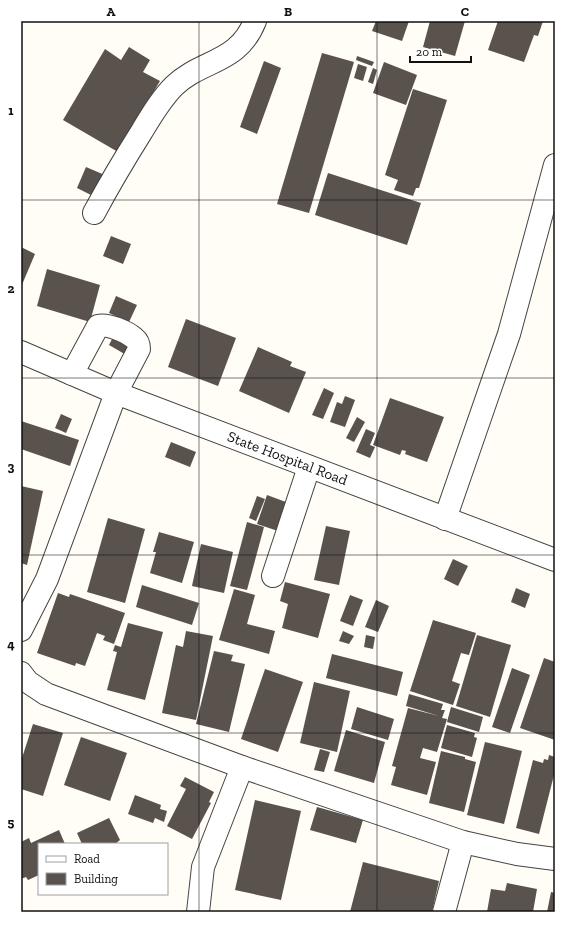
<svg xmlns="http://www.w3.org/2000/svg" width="576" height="933" viewBox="0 0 576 933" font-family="'Zilla Slab',serif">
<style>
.building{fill:#5a524d}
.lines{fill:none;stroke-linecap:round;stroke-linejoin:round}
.minor-casing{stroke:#444;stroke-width:24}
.minor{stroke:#fff;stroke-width:22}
.grid{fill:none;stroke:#111;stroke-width:1;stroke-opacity:0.55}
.labels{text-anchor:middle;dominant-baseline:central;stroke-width:4;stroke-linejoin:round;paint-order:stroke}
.street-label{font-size:15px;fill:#111;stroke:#fff}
.neatline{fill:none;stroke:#111;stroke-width:1.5}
.grid-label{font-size:13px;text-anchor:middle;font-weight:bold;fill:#111}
</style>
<rect width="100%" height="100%" fill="#fffdf5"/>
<g class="building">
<path d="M376 21H409L402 41 372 31Z"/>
<path d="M430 21H465L455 56 423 47Z"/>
<path d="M498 21H543L538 36 534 35 524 62 488 50Z"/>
<path d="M129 47 150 60 143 72 160 81 118 152 63 120 105 49 121 60Z"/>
<path d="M322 53 354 62 309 213 277 204Z"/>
<path d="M357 56 374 62 372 66 356 60Z"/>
<path d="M264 61 281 68 257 134 240 127Z"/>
<path d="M384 62 417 75 406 105 373 93Z"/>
<path d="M358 64 367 67 363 81 354 78Z"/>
<path d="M373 68 377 70 373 84 368 82Z"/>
<path d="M413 89 447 100 419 188H416L413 196 394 190 398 180 385 175Z"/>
<path d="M86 167 107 176 97 198 77 188Z"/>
<path d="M328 173 421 203 407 245 315 215Z"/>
<path d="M111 236 131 244 123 264 103 256Z"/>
<path d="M21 247 35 254 21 287Z"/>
<path d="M47 269 100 285 90 322 37 306Z"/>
<path d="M116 296 137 305 129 322 109 313Z"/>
<path d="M186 319 236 338 218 386 168 367Z"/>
<path d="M116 331 135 342 128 356 109 345Z"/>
<path d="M258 347 292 362 290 366 306 372 289 413 239 391Z"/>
<path d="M324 388 334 393 323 419 312 415Z"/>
<path d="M345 396 355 400 345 427 330 422 337 402 342 404Z"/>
<path d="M390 398 444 417 427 462 405 454 406 451 402 450 400 455 373 445Z"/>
<path d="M61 414 72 419 66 433 55 428Z"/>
<path d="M357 417 365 422 354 442 346 438Z"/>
<path d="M21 421 79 440 70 466 21 449Z"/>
<path d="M366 429 375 433 370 445 375 447 370 458 356 452Z"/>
<path d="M171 442 196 452 190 467 165 457Z"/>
<path d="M21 486 43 491 27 565 21 563Z"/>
<path d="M267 495 294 505 284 533 257 524Z"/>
<path d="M257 496 265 499 256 521 249 518Z"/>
<path d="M108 518 145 529 125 603 87 592Z"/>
<path d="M247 522 264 527 247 590 230 586Z"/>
<path d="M326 526 350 531 339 585 314 580Z"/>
<path d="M159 532 194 542 182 583 150 573 156 552H153Z"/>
<path d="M201 544 233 552 224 593 192 586Z"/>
<path d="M453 559 468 566 458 586 444 579Z"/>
<path d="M285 582 330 594 318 638 282 628 288 604 280 601Z"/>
<path d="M142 585 199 603 192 625 136 607Z"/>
<path d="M516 588 530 594 525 608 511 602Z"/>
<path d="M234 589 255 595 247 624 275 631 269 654 219 640Z"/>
<path d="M58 593 69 597 70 594 125 613 114 644 103 640 105 636 97 633 85 666 76 663 75 666 37 653Z"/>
<path d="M350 595 363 600 353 626 340 621Z"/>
<path d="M376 600 389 606 378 632 365 627Z"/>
<path d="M433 620 476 633 469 655 461 653 452 681 460 684 453 705 410 691Z"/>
<path d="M128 623 163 632 145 700 107 690 117 652 113 651 115 645 121 647Z"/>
<path d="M186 631 213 636 196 720 162 713 176 645 183 647Z"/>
<path d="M343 631 354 636 349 644 339 641Z"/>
<path d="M366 635 375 637 373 649 364 647Z"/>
<path d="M477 635 511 645 490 717 456 706Z"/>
<path d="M214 651 233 655 231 661 245 664 229 732 196 724Z"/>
<path d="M332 654 403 672 397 696 326 678Z"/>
<path d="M544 658 555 662V740L520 728Z"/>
<path d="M512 668 530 675 510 733 492 727Z"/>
<path d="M265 669 303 682 278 752 241 739Z"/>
<path d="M314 682 350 691 337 752 300 743Z"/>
<path d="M409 694 443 704 441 710H445L442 718 447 719 437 752 423 748 420 758 436 762 427 795 391 785 396 767 392 766 408 708 439 716 406 706Z"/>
<path d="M357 707 394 719 388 740 351 729Z"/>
<path d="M451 707 483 717 479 732 447 722Z"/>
<path d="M33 724 63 733 43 796 21 789V761Z"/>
<path d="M447 725 475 733 474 737 477 738 472 757 441 748Z"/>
<path d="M346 730 385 742 374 783 334 771Z"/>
<path d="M81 737 127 753 110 801 64 785Z"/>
<path d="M485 742 522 751 504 824 467 815Z"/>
<path d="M320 749 330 752 324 772 314 770Z"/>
<path d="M441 751 465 757V759L476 762 464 812 429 803Z"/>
<path d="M549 755 555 757V771L539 834 516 828 533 760 543 763 544 759 548 760Z"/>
<path d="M185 777 214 792 209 802 211 803 192 839 167 826 186 789 180 786Z"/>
<path d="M135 795 161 805 160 809 167 811 164 822 155 818 153 823 128 814Z"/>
<path d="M255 800 301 811 281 900 235 890Z"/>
<path d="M317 807 363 820 356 843 310 830Z"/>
<path d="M109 818 120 840 115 844H82L77 833Z"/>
<path d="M59 830 65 844H39V875L28 880 26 877 21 879V842L29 838 31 843Z"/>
<path d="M363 862 439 881 432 912H350Z"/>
<path d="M507 883 537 889 533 912H487L491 889 505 891Z"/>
<path d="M551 892 555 893V912H547Z"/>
</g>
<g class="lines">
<g class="minor-casing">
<g id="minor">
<path d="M94 213C109 185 125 158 142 131 151 116 161 99 174 86 202 59 238 64 255 21"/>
<path id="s1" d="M21 352 116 393 555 560"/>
<path d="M445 519 509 334 555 165"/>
<path d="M273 576 309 467"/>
<path d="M21 630 47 579 116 393 139 349C139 345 138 341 134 338 127 332 107 323 98 326L72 374"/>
<path d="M21 673 28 682 46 694 242 767 463 842 517 854 555 859"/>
<path d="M198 912 203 867 242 767"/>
<path d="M444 912 463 842"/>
</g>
</g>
<use href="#minor" class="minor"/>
</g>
<path class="grid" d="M199 21V912M377 21V912M21 200H555M21 378H555M21 555H555M21 733H555"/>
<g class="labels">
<g class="street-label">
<text stroke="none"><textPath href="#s1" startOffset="287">State Hospital Road</textPath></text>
</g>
</g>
<rect width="576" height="933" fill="none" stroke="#ffffff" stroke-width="44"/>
<rect x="38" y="843" width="130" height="52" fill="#ffffff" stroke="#a0a0a0"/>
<rect x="46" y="856" width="20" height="6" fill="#ffffff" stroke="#a0a0a0"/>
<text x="74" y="863" font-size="12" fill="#111111">Road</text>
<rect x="46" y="873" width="20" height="12" fill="#5a524d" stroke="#a0a0a0"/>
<text x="74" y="883" font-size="12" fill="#111111">Building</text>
<path d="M410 56v6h61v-6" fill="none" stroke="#111111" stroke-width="2"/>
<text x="416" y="56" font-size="12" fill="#111111" stroke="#ffffff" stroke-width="3" paint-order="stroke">20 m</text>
<rect x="22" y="22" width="532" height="889" class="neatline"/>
<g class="grid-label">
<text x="111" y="16">A</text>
<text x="288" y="16">B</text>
<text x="465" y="16">C</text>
<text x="11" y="115">1</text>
<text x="11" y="293">2</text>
<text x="11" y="471">3</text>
<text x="11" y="649">4</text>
<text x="11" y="827">5</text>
</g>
</svg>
